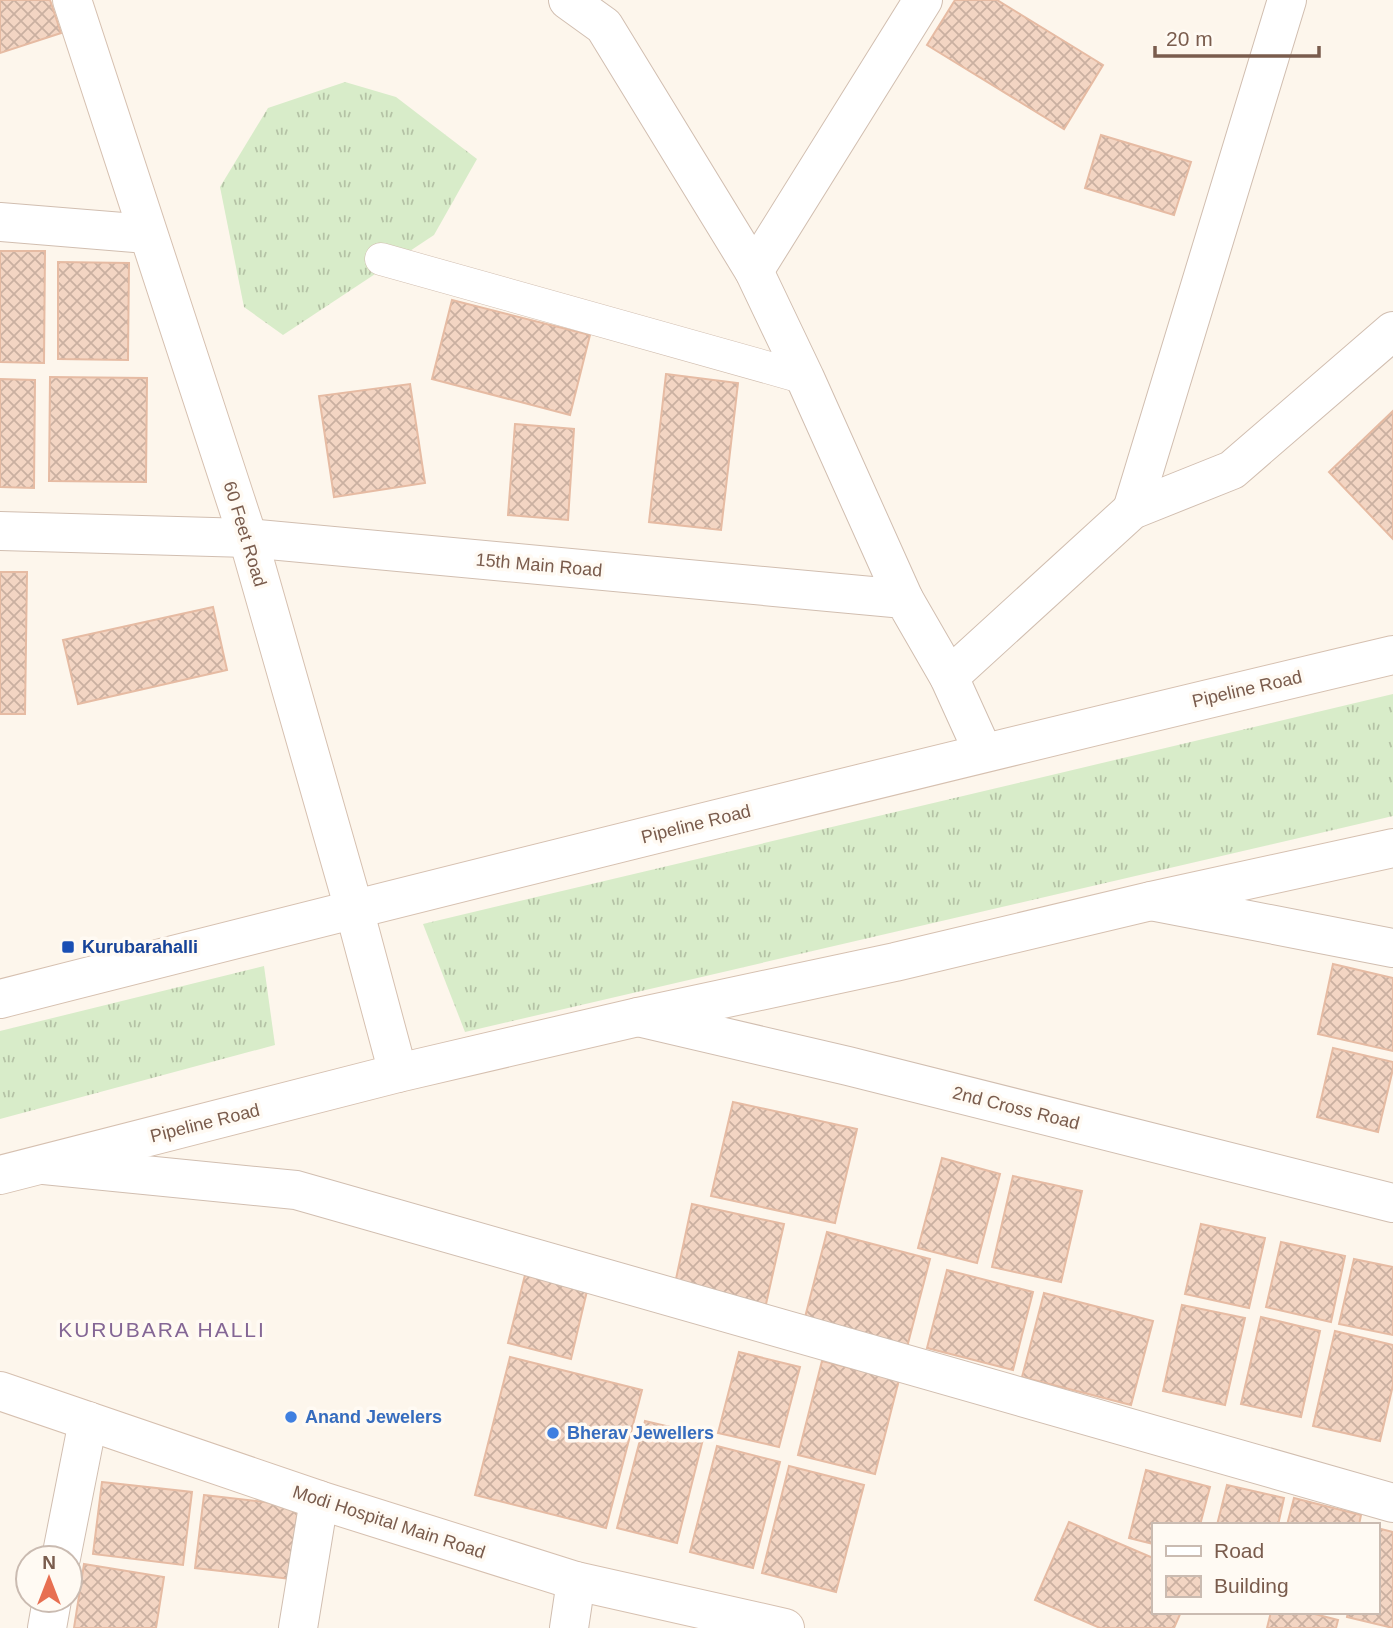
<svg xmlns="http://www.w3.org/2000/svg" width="1393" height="1628" viewBox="0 0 1393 1628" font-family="Arial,sans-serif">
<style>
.grass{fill:url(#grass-tufts)}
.building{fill:url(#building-cross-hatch);stroke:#e6bba3;stroke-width:2}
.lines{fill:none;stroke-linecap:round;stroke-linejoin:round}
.lane-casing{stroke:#d1beb0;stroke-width:33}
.street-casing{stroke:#d1beb0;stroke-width:40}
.secondary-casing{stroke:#d6c0b0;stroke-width:40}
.lane{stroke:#fff;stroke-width:32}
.street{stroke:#fff;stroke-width:38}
.secondary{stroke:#fff;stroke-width:38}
.transit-dot{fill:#1a4fb4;stroke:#fffaf3;stroke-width:2.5}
.shop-dot{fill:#3f7fe0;stroke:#fffaf3;stroke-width:2.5}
.labels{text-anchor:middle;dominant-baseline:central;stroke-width:7;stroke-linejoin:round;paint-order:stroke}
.street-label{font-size:18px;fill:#7a5c4d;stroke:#fffaf3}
.transit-label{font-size:18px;font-weight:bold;fill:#164399;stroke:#fffaf3;text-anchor:start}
.shop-label{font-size:18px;font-weight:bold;fill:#366cbe;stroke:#fffaf3;text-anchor:start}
.quarter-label{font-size:21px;letter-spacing:2px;fill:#846695;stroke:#fffaf3}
</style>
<defs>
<pattern id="grass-tufts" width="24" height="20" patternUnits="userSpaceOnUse" patternTransform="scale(1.75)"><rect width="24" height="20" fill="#d8ecc9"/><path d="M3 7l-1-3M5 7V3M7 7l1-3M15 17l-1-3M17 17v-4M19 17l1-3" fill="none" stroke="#b4c2a5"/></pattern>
<pattern id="building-cross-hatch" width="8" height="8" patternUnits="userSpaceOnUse" patternTransform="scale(1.75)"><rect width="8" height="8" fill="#f3d5c3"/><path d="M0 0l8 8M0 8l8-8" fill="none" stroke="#cab0a1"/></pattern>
</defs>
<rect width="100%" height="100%" fill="#fdf6ec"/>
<g class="grass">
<path d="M345 82 396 97 477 159 434 235 283 335 244 307 220 187 268 108Z"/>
<path d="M1393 694V816L465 1032 423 924Z"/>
<path d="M264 966 275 1045 0 1119V1031Z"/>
</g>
<g class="building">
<path d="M0 0H50L61 33 0 53Z"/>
<path d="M955 0H997L1103 65 1064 129 927 45Z"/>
<path d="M1101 135 1191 162 1174 215 1085 188Z"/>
<path d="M0 251H45L44 363 0 362Z"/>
<path d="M58 262 129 263 128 360 58 359Z"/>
<path d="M452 300 590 335 570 415 432 379Z"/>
<path d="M666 374 738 383 721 530 649 522Z"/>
<path d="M50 377 147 378 146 482 49 481Z"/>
<path d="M0 379 35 380 34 488 0 487Z"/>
<path d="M410 384 425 483 334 497 319 396Z"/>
<path d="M1393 411V539L1329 472Z"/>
<path d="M515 424 574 429 568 520 508 515Z"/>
<path d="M0 572H27L25 714H0Z"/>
<path d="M213 607 227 670 78 704 63 640Z"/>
<path d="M1333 964 1393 978V1051L1318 1034Z"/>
<path d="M1333 1048 1393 1062V1069L1378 1132 1317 1117Z"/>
<path d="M733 1102 857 1129 835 1223 711 1196Z"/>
<path d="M942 1158 1000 1174 977 1263 918 1248Z"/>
<path d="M1013 1176 1082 1191 1061 1282 992 1267Z"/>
<path d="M692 1204 784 1224 764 1313 673 1293Z"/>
<path d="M1201 1224 1265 1238 1249 1308 1185 1294Z"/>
<path d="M827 1232 930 1259 906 1351 803 1325Z"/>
<path d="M1281 1242 1345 1256 1331 1322 1266 1307Z"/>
<path d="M1354 1259 1393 1267V1335L1339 1324Z"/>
<path d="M947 1270 1033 1292 1013 1370 927 1348Z"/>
<path d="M525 1275 587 1291 571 1359 508 1343Z"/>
<path d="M1044 1293 1153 1321 1131 1405 1022 1377Z"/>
<path d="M1182 1305 1245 1318 1225 1405 1163 1391Z"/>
<path d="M1261 1317 1320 1331 1301 1417 1241 1404Z"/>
<path d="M1335 1331 1393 1345V1385L1380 1441 1313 1426Z"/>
<path d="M739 1352 800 1367 779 1447 718 1433Z"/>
<path d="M510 1357 642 1390 606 1528 475 1495Z"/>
<path d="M822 1361 899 1380 875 1474 798 1455Z"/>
<path d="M645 1421 704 1435 677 1543 617 1528Z"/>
<path d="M717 1446 780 1462 753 1568 690 1552Z"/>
<path d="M789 1466 864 1485 836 1592 762 1573Z"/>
<path d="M1146 1470 1210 1487 1200 1525H1153V1544L1129 1538Z"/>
<path d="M102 1482 192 1492 183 1565 93 1554Z"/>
<path d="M1227 1485 1284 1498 1278 1525H1217Z"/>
<path d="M204 1495 298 1506 290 1579 195 1568Z"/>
<path d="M1294 1498 1361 1515 1359 1525H1287Z"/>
<path d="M1069 1522 1153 1558V1612H1181L1174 1628H1100L1035 1600Z"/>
<path d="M1377 1528 1393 1532V1628L1347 1617 1348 1612H1377Z"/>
<path d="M84 1564 164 1577 156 1628H74Z"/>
<path d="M1271 1612H1307L1338 1620 1336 1628H1267Z"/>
</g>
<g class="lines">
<g class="lane-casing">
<path id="lane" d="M381 259 805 378"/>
</g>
<g class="street-casing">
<g id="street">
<path d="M568 0 604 26 754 271 805 378 904 599"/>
<path d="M0 222 147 234"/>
<path d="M754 271 923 0"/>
<path d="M1132 510 1287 0"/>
<path d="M0 531 248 538 904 599 949 677 983 752"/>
<path d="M949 677 1132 510 1232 470 1393 331"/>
<path d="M1151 901 1393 948"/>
<path d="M638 1017 848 1066 1393 1203"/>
<path d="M44 1165 296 1190 1393 1503"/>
<path d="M61 1558 88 1421"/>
<path d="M47 1628 52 1600"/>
<path d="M298 1628 319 1500"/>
<path d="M569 1628 576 1581"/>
</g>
</g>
<g class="secondary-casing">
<g id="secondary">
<path d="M72 0 248 538 354 909 398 1073"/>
<path d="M0 999C464 881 928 765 1393 655"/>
<path d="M0 1175 398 1073 638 1017 895 962 1151 901 1393 848"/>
<path d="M0 1391 319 1500 576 1581 785 1628"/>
</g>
</g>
<use href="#lane" class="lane"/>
<use href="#street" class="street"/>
<use href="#secondary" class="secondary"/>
</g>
<rect class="transit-dot" x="61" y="940" width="14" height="14" rx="3.5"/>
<g class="shop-dot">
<circle cx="291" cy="1417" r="7"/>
<circle cx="553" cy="1433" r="7"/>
</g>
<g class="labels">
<g class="street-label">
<text transform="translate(245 534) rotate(73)">60 Feet Road</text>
<text transform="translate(539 565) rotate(5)">15th Main Road</text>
<text transform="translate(1247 689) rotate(-13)">Pipeline Road</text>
<text transform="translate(696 824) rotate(-14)">Pipeline Road</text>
<text transform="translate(1016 1108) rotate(14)">2nd Cross Road</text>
<text transform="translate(205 1123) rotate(-14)">Pipeline Road</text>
<text transform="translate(389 1522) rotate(18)">Modi Hospital Main Road</text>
</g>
<g class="transit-label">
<text x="82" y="947">Kurubarahalli</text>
</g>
<g class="shop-label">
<text x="305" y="1417">Anand Jewelers</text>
<text x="567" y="1433">Bherav Jewellers</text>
</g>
<g class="quarter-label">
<text x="162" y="1329">KURUBARA HALLI</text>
</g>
</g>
<rect x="1152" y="1523" width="228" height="91" fill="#fffaf3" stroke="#cabbb1" stroke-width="2"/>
<rect x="1166" y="1546" width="35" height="10" fill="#ffffff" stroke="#cabbb1" stroke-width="2"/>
<text x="1214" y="1558" font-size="21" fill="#7a5c4d">Road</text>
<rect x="1166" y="1576" width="35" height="21" fill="url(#building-cross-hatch)" stroke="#cabbb1" stroke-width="2"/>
<text x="1214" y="1593" font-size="21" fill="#7a5c4d">Building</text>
<g transform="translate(49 1579)"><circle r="33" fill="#fffaf3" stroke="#cabbb1" stroke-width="2"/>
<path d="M0-5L12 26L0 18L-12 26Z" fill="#e76f51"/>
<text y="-10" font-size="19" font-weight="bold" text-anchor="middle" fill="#7a5c4d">N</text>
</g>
<path d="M1155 46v10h164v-10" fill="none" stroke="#7a5c4d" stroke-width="3.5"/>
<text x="1166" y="46" font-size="21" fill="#7a5c4d" stroke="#fffaf3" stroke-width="5" paint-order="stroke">20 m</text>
</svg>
